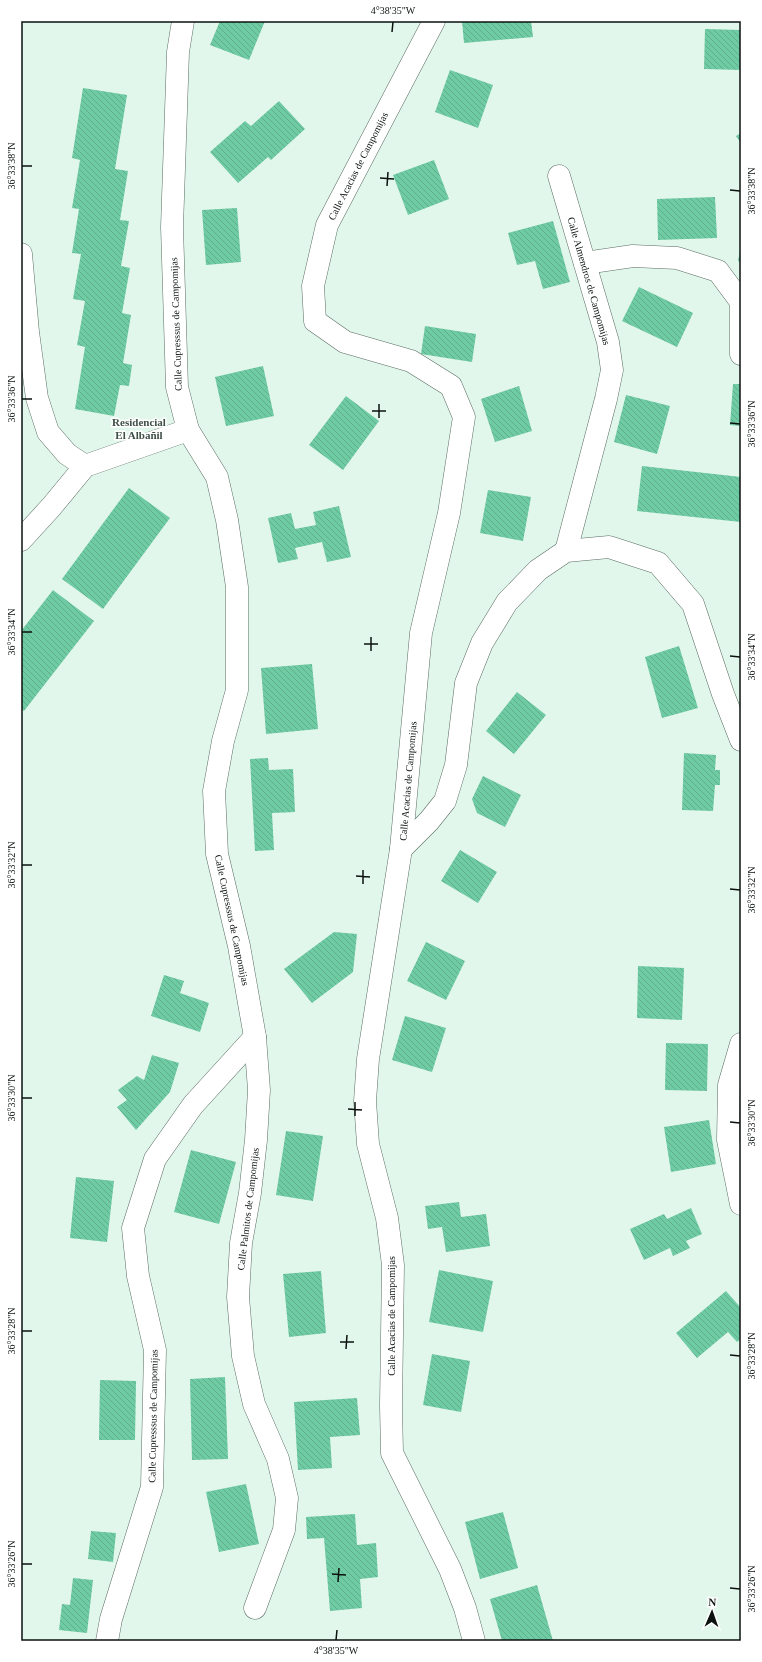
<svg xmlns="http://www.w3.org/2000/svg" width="762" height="1662" viewBox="0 0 762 1662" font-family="'Times New Roman',serif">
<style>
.building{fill:url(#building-back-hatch)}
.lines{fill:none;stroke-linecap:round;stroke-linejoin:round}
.minor-casing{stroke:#5a6c63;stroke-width:23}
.minor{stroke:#fff;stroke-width:22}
.ticks{fill:none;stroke:#0b120f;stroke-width:1.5}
.labels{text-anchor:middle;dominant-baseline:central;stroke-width:3;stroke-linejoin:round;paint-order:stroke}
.street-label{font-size:10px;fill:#0b120f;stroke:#fff}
.neighbourhood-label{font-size:11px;font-weight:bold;fill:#3e4f47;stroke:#fff}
.neatline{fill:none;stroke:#0b120f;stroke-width:1.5}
.ticks-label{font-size:10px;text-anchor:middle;fill:#0b120f}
</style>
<defs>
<pattern id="building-back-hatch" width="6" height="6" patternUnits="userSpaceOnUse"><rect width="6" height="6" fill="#6fcba3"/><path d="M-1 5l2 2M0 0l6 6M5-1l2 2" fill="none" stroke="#5fad8b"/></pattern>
</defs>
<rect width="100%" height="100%" fill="#e2f7ec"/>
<g class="building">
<path d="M220 21H265L249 60 210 45Z"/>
<path d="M462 21H531L533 37 464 43Z"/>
<path d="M705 29 741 30V70L704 69Z"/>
<path d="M450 70 493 85 478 128 435 112Z"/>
<path d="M83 88 127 95 115 169 128 171 120 220 129 221 121 266 130 268 122 313 131 315 123 363 132 365 129 386 120 385 114 416 75 409 85 347 77 345 85 301 73 299 81 254 72 253 79 209 72 208 80 160 72 158Z"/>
<path d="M279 101 305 129 271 160 268 157 238 183 210 152 245 121 251 126Z"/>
<path d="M741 133V143L736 136Z"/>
<path d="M434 160 449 199 408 215 393 175Z"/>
<path d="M715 197 717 238 658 240 657 199Z"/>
<path d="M237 208 241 262 206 265 202 210Z"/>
<path d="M553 221 570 282 543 289 535 261 517 265 508 233Z"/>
<path d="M740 251H741V262L738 261Z"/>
<path d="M639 287 693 313 677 347 622 321Z"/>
<path d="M425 326 476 334 472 362 421 354Z"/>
<path d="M263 366 274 416 226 426 215 377Z"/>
<path d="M733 384H741V426L730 425Z"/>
<path d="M519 386 532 431 495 442 481 399Z"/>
<path d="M626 395 670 406 657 454 614 442Z"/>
<path d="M346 396 379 421 343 470 309 445Z"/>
<path d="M642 466 741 477V522L637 511Z"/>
<path d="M129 488 170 518 103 609 62 579Z"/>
<path d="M488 490 531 497 523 541 480 533Z"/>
<path d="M339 506 351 557 327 562 322 542 295 548 298 559 278 563 268 518 291 513 295 529 316 525 313 512Z"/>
<path d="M53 590 94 621 24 711 21 709V631Z"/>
<path d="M679 646 698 708 662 718 645 657Z"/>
<path d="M312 664 318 729 266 734 261 668Z"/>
<path d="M517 692 546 715 514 754 486 731Z"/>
<path d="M684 753 716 755 715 770H720V785H715L713 811 682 810Z"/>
<path d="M268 758 269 770 293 769 295 812 272 813 274 850 255 851 250 759Z"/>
<path d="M483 776 521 795 505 827 477 813 472 799Z"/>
<path d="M460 850 497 872 478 903 441 881Z"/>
<path d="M334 932 357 934 353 972 312 1003 284 969Z"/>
<path d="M426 942 465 961 446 1000 407 981Z"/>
<path d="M638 966 684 968 682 1020 637 1018Z"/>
<path d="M164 975 184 981 180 993 209 1003 200 1032 151 1016Z"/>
<path d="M405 1016 446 1028 432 1072 392 1060Z"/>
<path d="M666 1043 708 1044 707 1091 665 1090Z"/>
<path d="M152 1055 179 1063 170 1092 136 1130 117 1107 127 1100 118 1090 137 1076 144 1080Z"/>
<path d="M709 1120 716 1164 671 1172 664 1127Z"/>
<path d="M286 1131 323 1136 313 1201 276 1195Z"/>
<path d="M191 1150 236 1162 219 1224 174 1212Z"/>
<path d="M76 1177 114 1181 107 1242 70 1238Z"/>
<path d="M459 1202 461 1217 486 1214 490 1246 446 1252 442 1227 428 1229 425 1206Z"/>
<path d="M691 1208 702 1234 686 1241 690 1248 673 1256 670 1248 644 1260 630 1229 664 1214 667 1219Z"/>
<path d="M439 1270 493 1281 483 1332 429 1322Z"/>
<path d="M321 1271 326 1333 289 1337 283 1274Z"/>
<path d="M726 1291 741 1308V1339L737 1342 728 1332 697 1358 676 1333Z"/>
<path d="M432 1354 470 1361 461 1412 423 1405Z"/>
<path d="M225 1377 228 1459 192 1460 190 1379Z"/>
<path d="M100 1380 136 1381 135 1440H99Z"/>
<path d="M357 1398 360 1435 330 1437 332 1468 298 1470 294 1402Z"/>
<path d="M246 1484 259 1544 219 1552 206 1492Z"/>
<path d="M503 1512 518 1568 480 1579 465 1522Z"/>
<path d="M355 1514 357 1545 376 1543 378 1577 360 1579 362 1608 330 1611 324 1538 307 1539 306 1517Z"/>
<path d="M91 1531 116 1533 113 1562 88 1559Z"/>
<path d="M73 1578 93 1580 87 1633 59 1630 62 1604 70 1605Z"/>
<path d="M537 1585 553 1641H502L490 1599Z"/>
</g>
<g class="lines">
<g class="minor-casing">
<g id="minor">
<path d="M434 21 327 225 313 286 315 321 345 342 411 361 451 386 464 417 449 513 421 633 401 849 368 1059 365 1101 368 1144 387 1218 393 1265 391 1406 392 1453 450 1569 465 1608 474 1641"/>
<path d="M559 176 608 342 612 370 606 399 566 551"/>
<path d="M21 254 28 332 37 398 48 432 67 454 85 466"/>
<path d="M585 263 633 256 677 258 718 271 741 302V354"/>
<path d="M21 540 52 506 85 466 188 430"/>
<path d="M401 849 429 821 445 801 456 765 466 683 482 643 507 602 538 570 566 551 609 547 658 563 693 604 723 694 741 740"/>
<path d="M255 1037 259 1090 256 1140 250 1193 241 1243 238 1297 243 1356 254 1404 278 1459 287 1498 284 1530 255 1608"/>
<path d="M741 1044 729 1085 728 1140 741 1204"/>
<path d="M107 1641 111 1619 152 1487 155 1350 138 1276 133 1228 155 1159 193 1105 255 1037 239 946 217 854 214 791 223 741 237 690V587L227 520 217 477 188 430 177 387 172 227 178 52 183 21"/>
</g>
</g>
<use href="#minor" class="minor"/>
</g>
<path class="ticks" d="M392 32 393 22M22 166H32M380 178 394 179M387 186 388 172M730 190 740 191M22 399H32M372 411H386M379 418V404M730 423 740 424M22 632H32M364 644H378M371 651V637M730 656 740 657M22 865H32M356 876 370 877M363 884V870M730 889 740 890M22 1098H32M348 1109 362 1110M355 1116V1102M730 1122 740 1123M22 1331H32M340 1342H354M346 1349 347 1335M730 1355 740 1356M22 1564H32M332 1574 346 1575M338 1582 339 1568M730 1588 740 1589M336 1640 337 1630"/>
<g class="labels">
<g class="street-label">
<text transform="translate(358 166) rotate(-63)">Calle Acacias de Campomijas</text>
<text transform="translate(589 281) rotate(74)">Calle Almendros de Campomijas</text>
<text transform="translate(176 324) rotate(-92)">Calle Cupresssus de Campomijas</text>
<text transform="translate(408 781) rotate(-85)">Calle Acacias de Campomijas</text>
<text transform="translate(232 920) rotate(78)">Calle Cupresssus de Campomijas</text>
<text transform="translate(248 1209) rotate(-83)">Calle Palmitos de Campomijas</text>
<text transform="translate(391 1316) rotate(-90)">Calle Acacias de Campomijas</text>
<text transform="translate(153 1416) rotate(-89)">Calle Cupresssus de Campomijas</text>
</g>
<g class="neighbourhood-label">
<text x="139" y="422">Residencial<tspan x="139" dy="13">El Albañil</tspan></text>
</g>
</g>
<rect width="762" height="1662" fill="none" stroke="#ffffff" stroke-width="44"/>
<g transform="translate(712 1612) rotate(2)" stroke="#ffffff" stroke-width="3" paint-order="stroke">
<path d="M0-3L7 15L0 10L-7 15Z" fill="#0b120f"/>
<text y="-6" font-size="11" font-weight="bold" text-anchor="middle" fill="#0b120f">N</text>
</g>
<rect x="22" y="22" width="718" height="1618" class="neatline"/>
<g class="ticks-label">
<text x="393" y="14">4°38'35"W</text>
<text transform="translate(11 166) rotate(-90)" y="4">36°33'38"N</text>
<text transform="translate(751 191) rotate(-90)" y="4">36°33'38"N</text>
<text transform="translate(11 399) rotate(-90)" y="4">36°33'36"N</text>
<text transform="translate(751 424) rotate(-90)" y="4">36°33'36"N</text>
<text transform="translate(11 632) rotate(-90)" y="4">36°33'34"N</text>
<text transform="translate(751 657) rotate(-90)" y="4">36°33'34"N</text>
<text transform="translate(11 865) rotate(-90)" y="4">36°33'32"N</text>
<text transform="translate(751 890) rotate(-90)" y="4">36°33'32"N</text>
<text transform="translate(11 1098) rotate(-90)" y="4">36°33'30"N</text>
<text transform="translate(751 1123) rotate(-90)" y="4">36°33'30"N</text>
<text transform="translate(11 1331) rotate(-90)" y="4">36°33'28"N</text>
<text transform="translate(751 1356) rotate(-90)" y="4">36°33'28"N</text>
<text transform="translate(11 1564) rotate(-90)" y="4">36°33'26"N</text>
<text transform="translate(751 1589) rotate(-90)" y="4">36°33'26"N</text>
<text x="336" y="1654">4°38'35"W</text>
</g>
</svg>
